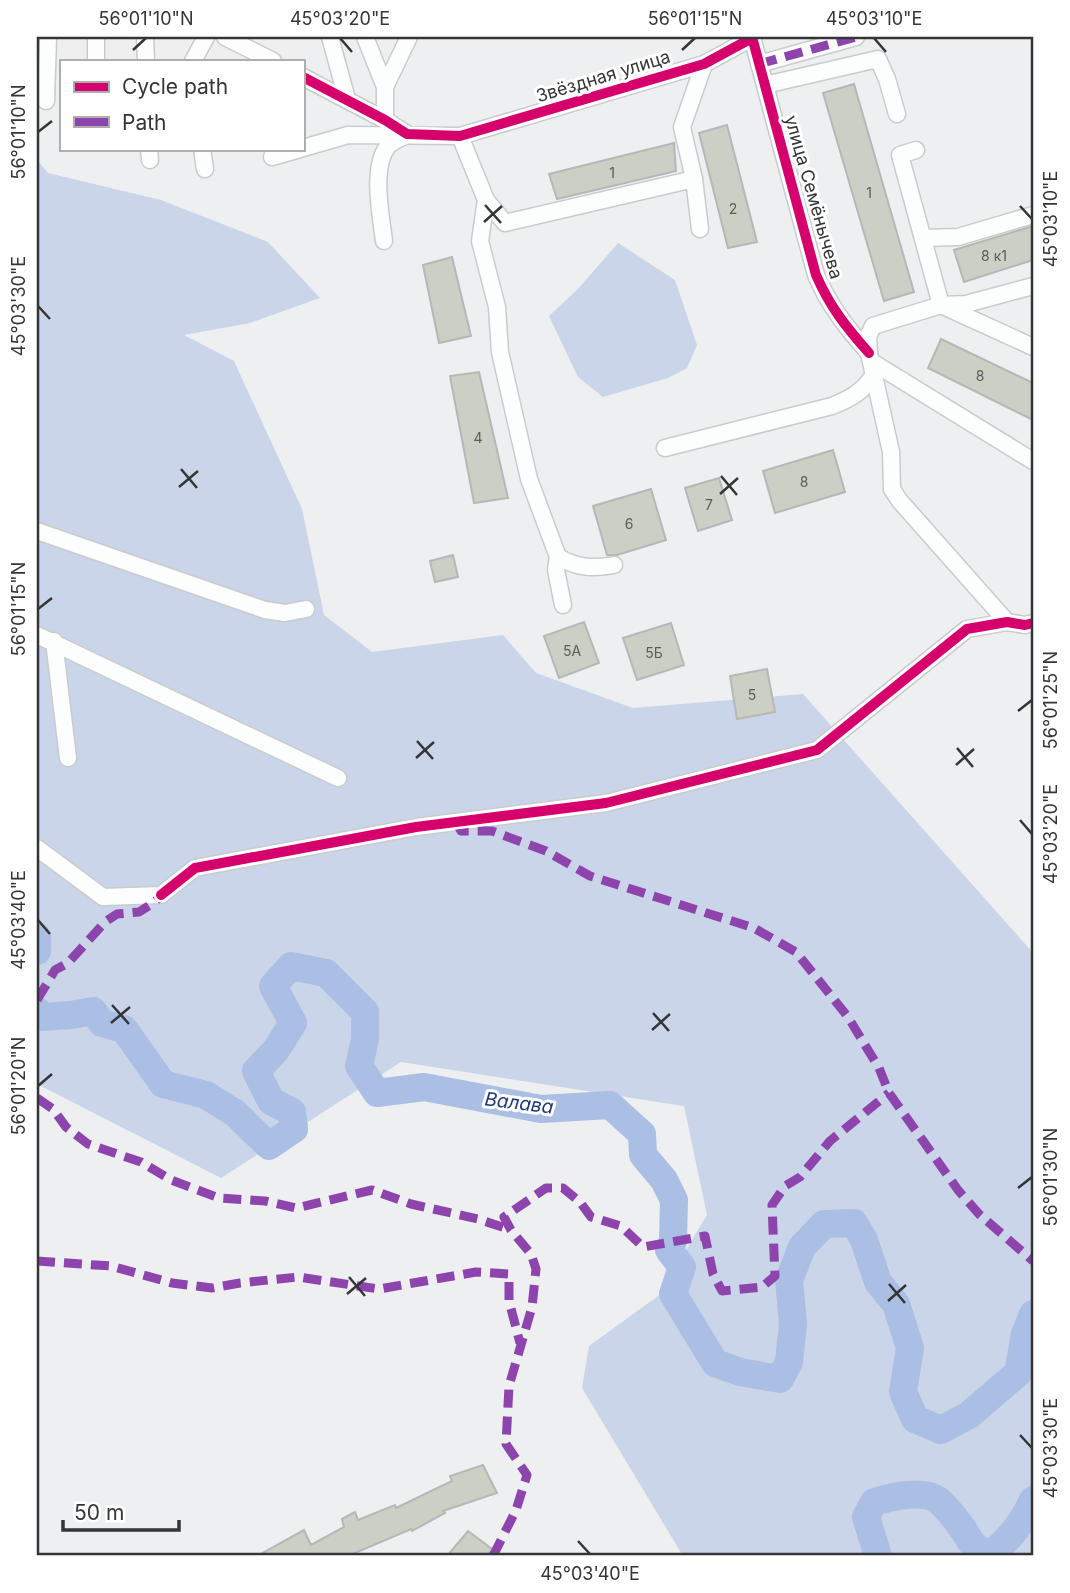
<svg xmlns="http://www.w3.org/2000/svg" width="1070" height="1593" viewBox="0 0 1070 1593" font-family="Inter,sans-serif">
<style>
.green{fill:#cad5e9}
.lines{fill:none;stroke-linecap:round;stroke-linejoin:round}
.river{stroke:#abbee4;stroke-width:28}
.building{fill:#cbcfc4;stroke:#b6b7b7;stroke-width:2}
.minor-casing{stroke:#cacbcd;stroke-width:19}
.minor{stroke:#fcfdfd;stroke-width:16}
.quiet{stroke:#8e44ad;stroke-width:9;stroke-dasharray:18 9;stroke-linecap:butt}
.cycleway-casing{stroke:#fff;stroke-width:15}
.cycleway{stroke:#d6006c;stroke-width:10}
.ticks{fill:none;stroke:#343536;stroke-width:2.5}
.labels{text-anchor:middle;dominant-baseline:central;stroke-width:6;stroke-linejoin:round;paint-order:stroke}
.number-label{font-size:14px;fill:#5a5c5a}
.street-label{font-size:18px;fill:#343536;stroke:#fff}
.water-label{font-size:19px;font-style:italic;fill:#1e3978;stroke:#fff}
.neatline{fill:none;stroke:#343536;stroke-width:2.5}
.ticks-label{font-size:18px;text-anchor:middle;fill:#343536}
</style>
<rect width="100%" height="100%" fill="#edeff1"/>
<g class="green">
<path d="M37 160 48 173 161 200 268 242 320 298 250 323 184 335 234 361 302 509 324 615 372 652 503 635 536 673 633 708 803 694 1033 953V1556H683L582 1388 589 1346 658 1296 707 1215 684 1106 401 1062 221 1178 37 1084Z"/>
<path d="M618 243 675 280 697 345 687 368 668 378 603 397 578 377 549 316 578 289Z"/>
</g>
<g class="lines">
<g class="river">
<path d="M37 937V951"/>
<path d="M37 1011 41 1017 71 1015 93 1011 102 1023 124 1029 163 1084 206 1095 235 1113 269 1146 294 1129 292 1112 271 1101 256 1071 276 1050 293 1023 273 986 291 966 326 973 365 1012V1039L359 1066 377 1093 424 1087 541 1109 610 1105 642 1134 643 1155 664 1180 674 1200 673 1241 669 1250 682 1267 673 1294 715 1363 740 1372 780 1379 789 1362 793 1324 789 1280 802 1247 824 1224 854 1223 864 1240 878 1282 896 1304 910 1348 903 1392 915 1419 941 1430 969 1415 1018 1373 1025 1334 1033 1314"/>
<path d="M878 1556 866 1517 874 1502C890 1497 922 1489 938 1500 945 1506 954 1517 960 1525 972 1541 969 1546 990 1555 1010 1539 1022 1523 1033 1500"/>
</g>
</g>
<g class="building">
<path d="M854 84 914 292 884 301 823 93Z"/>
<path d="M727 125 757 242 728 248 699 133Z"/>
<path d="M674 143 676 171 557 199 549 174Z"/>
<path d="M1033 226V260L964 282 954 250Z"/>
<path d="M452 257 471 336 439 343 423 265Z"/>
<path d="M941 339 1033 383V420L928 368Z"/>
<path d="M479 372 508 498 474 503 450 376Z"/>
<path d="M833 450 845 492 775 513 763 471Z"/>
<path d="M719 478 732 520 698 531 685 488Z"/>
<path d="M651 489 666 540 617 555H607L593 506Z"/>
<path d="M453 555 458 577 435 582 430 561Z"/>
<path d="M584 622 599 663 559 678 544 636Z"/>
<path d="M671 623 684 665 637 680 623 638Z"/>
<path d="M767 669 775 712 737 719 730 676Z"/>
<path d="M483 1465 497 1493 443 1511 445 1513 412 1531 411 1529 348 1556H257L304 1530 311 1545 344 1527 342 1519 355 1512 358 1520 395 1505 396 1508 452 1481 450 1476Z"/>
<path d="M468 1531 492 1549 487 1556H447Z"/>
</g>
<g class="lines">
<g class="minor-casing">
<g id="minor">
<path d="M96 37V61"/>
<path d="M145 37 146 61"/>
<path d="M225 37 273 61"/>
<path d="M330 37 347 99"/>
<path d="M365 37 385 87V120"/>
<path d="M752 37 816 275C830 307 846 327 869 353"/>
<path d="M193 61 206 37"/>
<path d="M759 64 856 37"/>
<path d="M303 77 385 120 407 134"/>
<path d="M765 85 878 59 887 79 897 114"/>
<path d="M385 87 409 37"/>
<path d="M46 101 48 37"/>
<path d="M460 136 486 200 480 241 497 307 500 352 529 479 558 557"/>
<path d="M303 148 348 135 460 136 704 64 752 38"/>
<path d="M149 149 150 160"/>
<path d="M202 149 205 169"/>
<path d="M916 150 900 155 941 305 1033 347"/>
<path d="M272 157 300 149"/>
<path d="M486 200 505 223 694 179"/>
<path d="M700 229 694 179 682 127 704 64"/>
<path d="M923 238 958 237 1033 215"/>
<path d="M384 241C381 216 370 163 390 144 394 141 400 138 405 136"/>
<path d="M872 362 1033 461"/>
<path d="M665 448 832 406C852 398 864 391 875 373"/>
<path d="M37 531 265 610 285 613 306 609"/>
<path d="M558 557C578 568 592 569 614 565"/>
<path d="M558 557 556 570 563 605"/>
<path d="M1007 622 899 500 892 489 891 452 869 353 868 337 873 326 941 305 966 304 1033 286"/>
<path d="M37 635 338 778"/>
<path d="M54 641 68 758"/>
<path d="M37 848 103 897 161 895 195 868 416 827 606 803 817 750 967 629 1007 622 1025 625 1033 623"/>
</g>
</g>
<use href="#minor" class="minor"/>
<g class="quiet">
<path d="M759 64 856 37"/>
<path d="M456 822 461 831H492L546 851 590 876 754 928 796 952 848 1017 879 1068 889 1093 958 1190 979 1214 1033 1261"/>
<path d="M37 1000 55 970 68 963 105 922 117 914 139 912 155 902 161 895"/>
<path d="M37 1098 53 1109 66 1127 88 1144 141 1162 171 1180 219 1198 265 1201 296 1208 372 1190 411 1204 478 1219 511 1230"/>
<path d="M37 1261 111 1266 172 1283 212 1288 240 1283 298 1277 379 1289 476 1272 509 1274V1301L520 1343"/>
<path d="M493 1556 516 1510 527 1475 506 1444 509 1386 532 1307 536 1269 531 1254 511 1230 504 1217 546 1188H563L580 1202 591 1217 621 1226 643 1247 705 1236 713 1274 722 1291 762 1287 775 1276 772 1205 785 1186 800 1177 830 1141 889 1093"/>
</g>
<g class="cycleway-casing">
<g id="cycleway">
<path d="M752 37 816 275C830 307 846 327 869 353"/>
<path d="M303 77 385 120 407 134 460 136 704 64 752 38"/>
<path d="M161 895 195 868 416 827 606 803 817 750 967 629 1007 622 1025 625 1033 623"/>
</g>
</g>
<use href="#cycleway" class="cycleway"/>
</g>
<path class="ticks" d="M340 38 352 52M874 38 886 52M133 50 146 38M682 50 695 38M38 132 52 121M485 205 501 223M1020 206 1032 219M484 222 502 206M38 306 50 319M181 469 197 488M721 476 737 495M179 487 198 471M720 494 738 478M38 609 52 598M1018 711 1032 700M417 741 433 759M957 748 973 767M416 758 434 742M956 765 974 749M1020 820 1032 834M38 920 50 934M112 1005 129 1024M653 1013 669 1031M111 1023 130 1007M652 1030 670 1014M38 1086 52 1074M1018 1188 1032 1177M349 1277 365 1296M889 1284 905 1303M347 1294 366 1278M888 1301 906 1285M1020 1435 1032 1448M578 1541 590 1554"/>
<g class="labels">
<g class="number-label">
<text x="612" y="172">1</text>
<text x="869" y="192">1</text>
<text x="733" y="208">2</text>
<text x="994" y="255">8 к1</text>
<text x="980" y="375">8</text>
<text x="478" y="437">4</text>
<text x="804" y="481">8</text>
<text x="709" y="504">7</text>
<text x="629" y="523">6</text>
<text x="572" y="650">5А</text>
<text x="654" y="652">5Б</text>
<text x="752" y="694">5</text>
</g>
<g class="street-label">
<text transform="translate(603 76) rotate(-17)">Звёздная улица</text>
<text transform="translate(814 197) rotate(74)">улица Семёнычева</text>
</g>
<g class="water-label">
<text transform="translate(519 1103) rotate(7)">Валава</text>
</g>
</g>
<rect width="1070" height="1593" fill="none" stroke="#ffffff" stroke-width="77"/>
<rect x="60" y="60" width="245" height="91" fill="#ffffff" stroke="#aeaeaf" stroke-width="2"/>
<rect x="74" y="82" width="35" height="10" fill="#d6006c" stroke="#aeaeaf" stroke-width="2"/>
<text x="122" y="94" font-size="21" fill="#343536">Cycle path</text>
<rect x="74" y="117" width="35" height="10" fill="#8e44ad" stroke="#aeaeaf" stroke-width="2"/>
<text x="122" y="130" font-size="21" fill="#343536">Path</text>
<path d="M63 1520v10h116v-10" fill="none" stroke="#343536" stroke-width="3.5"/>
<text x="74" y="1520" font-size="21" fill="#343536" stroke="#ffffff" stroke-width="5" paint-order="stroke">50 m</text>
<rect x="38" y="38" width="994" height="1516" class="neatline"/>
<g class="ticks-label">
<text x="146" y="25">56°01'10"N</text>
<text x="340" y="25">45°03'20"E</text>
<text x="695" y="25">56°01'15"N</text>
<text x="874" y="25">45°03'10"E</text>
<text transform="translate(19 132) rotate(-90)" y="6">56°01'10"N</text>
<text transform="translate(1051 219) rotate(-90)" y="6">45°03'10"E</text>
<text transform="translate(19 306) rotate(-90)" y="6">45°03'30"E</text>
<text transform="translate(19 609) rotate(-90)" y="6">56°01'15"N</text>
<text transform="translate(1051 700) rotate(-90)" y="6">56°01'25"N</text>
<text transform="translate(1051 834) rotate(-90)" y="6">45°03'20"E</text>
<text transform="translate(19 920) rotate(-90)" y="6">45°03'40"E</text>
<text transform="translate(19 1086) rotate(-90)" y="6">56°01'20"N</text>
<text transform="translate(1051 1177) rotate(-90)" y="6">56°01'30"N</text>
<text transform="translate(1051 1448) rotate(-90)" y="6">45°03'30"E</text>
<text x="590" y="1580">45°03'40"E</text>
</g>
</svg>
